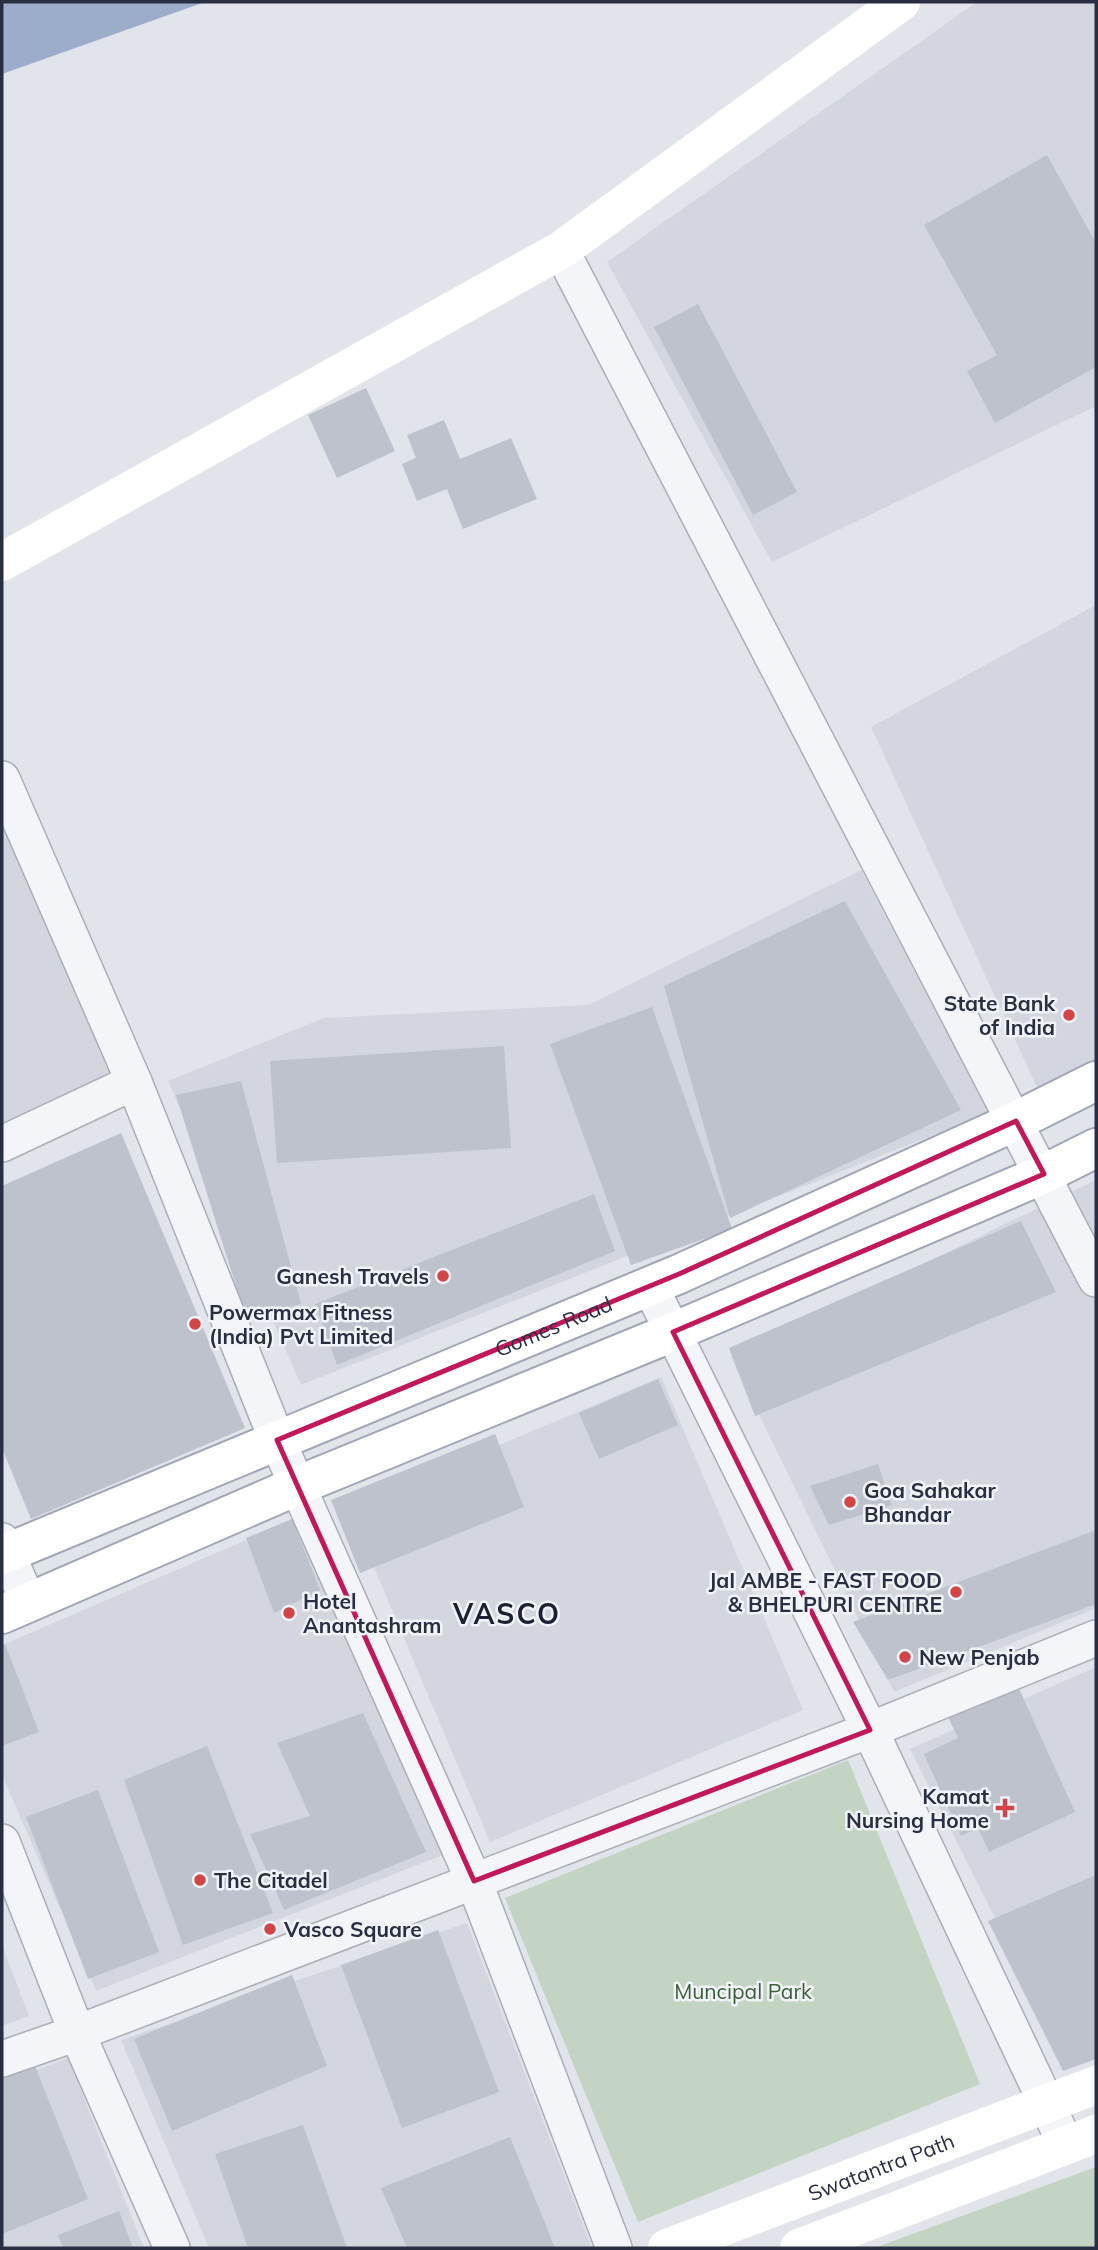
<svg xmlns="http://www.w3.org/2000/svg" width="1098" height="2250" viewBox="0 0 1098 2250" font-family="Mulish,sans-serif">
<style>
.built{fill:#d3d6df}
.green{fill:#c4d4c2}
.water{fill:#9caccb}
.building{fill:#bec2cd}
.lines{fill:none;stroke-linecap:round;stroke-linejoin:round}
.street-casing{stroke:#aaaeb8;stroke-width:38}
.primary-casing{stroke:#a0a6b6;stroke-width:42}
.street{stroke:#f4f5f8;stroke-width:35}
.secondary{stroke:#fff;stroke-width:38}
.primary{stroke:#fff;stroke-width:38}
.marked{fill:none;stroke:#c2185b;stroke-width:5;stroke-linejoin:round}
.poi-dot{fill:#d14547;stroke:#f1f3f8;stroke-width:2.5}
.labels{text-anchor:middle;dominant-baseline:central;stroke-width:5;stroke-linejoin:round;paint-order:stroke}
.poi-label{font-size:21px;font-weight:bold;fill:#292f43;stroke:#f1f3f8;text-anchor:start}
.street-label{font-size:21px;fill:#292f43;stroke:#f1f3f8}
.park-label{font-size:21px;fill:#385f36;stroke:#f1f3f8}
.district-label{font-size:28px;font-weight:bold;letter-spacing:2px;fill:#1b2033;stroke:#f1f3f8}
</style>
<rect width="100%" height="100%" fill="#e1e4ea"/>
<g class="built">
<path d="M977 2H1096V406L772 562 607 262Z"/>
<path d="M1096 605V1065L1040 1094 871 727Z"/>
<path d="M2 813 112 1078 2 1124Z"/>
<path d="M861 870 989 1113 301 1385 168 1081 324 1018 588 1005Z"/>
<path d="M1096 1180V1608L894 1692 731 1357Z"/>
<path d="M661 1377 803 1710 490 1842 349 1508Z"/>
<path d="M295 1519 448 1853 96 1991 2 1775V1645Z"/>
<path d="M1096 1667V2048L1066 2059 910 1749Z"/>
<path d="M467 1923 592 2248H209L121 2040Z"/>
<path d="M2 1945 29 2016 2 2026Z"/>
<path d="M68 2058 144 2248H2V2083Z"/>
</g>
<g class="green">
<path d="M848 1760 980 2084 638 2222 505 1898Z"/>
<path d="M1096 2167V2248H874Z"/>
</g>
<path class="water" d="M2 2H205L2 74Z"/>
<g class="building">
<path d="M1047 155 1096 243V367L995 423 967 371 997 355 924 225Z"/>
<path d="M698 304 797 492 753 515 654 327Z"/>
<path d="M366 388 395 451 337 478 308 415Z"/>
<path d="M444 420 460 459 511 438 537 499 463 529 447 489 417 501 402 464 416 458 407 435Z"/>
<path d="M845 901 961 1110 730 1218 664 986Z"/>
<path d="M652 1007 732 1229 631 1265 550 1044Z"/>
<path d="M504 1046 511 1148 277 1163 270 1061Z"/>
<path d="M241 1081 301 1304 246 1318 176 1095Z"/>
<path d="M121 1133 245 1428 31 1519 2 1448V1186Z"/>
<path d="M594 1194 615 1251 337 1365 315 1304Z"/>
<path d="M1021 1221 1056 1292 755 1416 729 1348Z"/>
<path d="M658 1379 678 1425 599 1459 579 1413Z"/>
<path d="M495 1434 524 1507 360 1573 331 1500Z"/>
<path d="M878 1464 892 1505 829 1525 810 1486Z"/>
<path d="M292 1519 320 1590 274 1613 246 1538Z"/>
<path d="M1096 1530V1604L888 1680 853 1622Z"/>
<path d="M5 1644 39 1732 2 1746V1646Z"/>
<path d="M1016 1682 1075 1812 989 1852 978 1828 961 1836 924 1754 958 1738 946 1713Z"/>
<path d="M363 1713 426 1852 284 1910 250 1834 310 1816 277 1743Z"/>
<path d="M207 1746 273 1913 183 1945 124 1780Z"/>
<path d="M98 1790 159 1952 88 1979 26 1817Z"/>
<path d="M1096 1875V2059L1063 2071 988 1921Z"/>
<path d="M438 1930 499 2092 402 2128 341 1965Z"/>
<path d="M292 1975 327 2066 172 2131 134 2039Z"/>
<path d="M33 2061 88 2199 2 2234V2073Z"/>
<path d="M303 2125 347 2248H248L215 2154Z"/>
<path d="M510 2137 555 2248H407L381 2188Z"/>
<path d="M119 2211 133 2248H63L58 2235Z"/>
</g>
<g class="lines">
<g class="street-casing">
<g id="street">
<path d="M561 250 1096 1279"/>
<path d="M2 779 134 1082 277 1440 474 1881 614 2248"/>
<path d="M2 1144 134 1082"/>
<path d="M650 1286 870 1730 1066 2145"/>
<path d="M2 1541 28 1602"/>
<path d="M2 1842 77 2033 172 2248"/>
<path d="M2 2059 77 2033 870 1730 1096 1638"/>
</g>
</g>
<g class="primary-casing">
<g id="primary">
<path id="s2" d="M2 1555 679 1274 1016 1121 1096 1081"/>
<path d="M2 1614 299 1485 673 1332 1044 1174 1096 1148"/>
</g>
</g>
<use href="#street" class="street"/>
<g class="secondary">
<path d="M2 562 561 250 901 2"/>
<path id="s1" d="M667 2248 1096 2085"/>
<path d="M799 2248 1096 2134"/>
</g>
<use href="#primary" class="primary"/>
</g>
<path class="marked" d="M1016 1121 1044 1174 673 1332 870 1730 474 1881 277 1440 679 1274Z"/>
<g class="poi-dot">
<circle cx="1069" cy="1015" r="7"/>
<circle cx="443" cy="1276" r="7"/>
<circle cx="195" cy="1324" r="7"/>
<circle cx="850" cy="1502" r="7"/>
<circle cx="956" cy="1592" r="7"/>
<circle cx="289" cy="1613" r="7"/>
<circle cx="905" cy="1657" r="7"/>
<path d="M1001.5 1797.5h7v7h7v7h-7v7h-7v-7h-7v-7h7z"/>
<circle cx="200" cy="1880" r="7"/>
<circle cx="270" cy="1929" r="7"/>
</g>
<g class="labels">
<g class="poi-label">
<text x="1055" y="1003" text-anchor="end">State Bank<tspan x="1055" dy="24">of India</tspan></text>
<text x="429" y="1276" text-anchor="end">Ganesh Travels</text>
<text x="209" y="1312">Powermax Fitness<tspan x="209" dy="24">(India) Pvt Limited</tspan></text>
<text x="864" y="1490">Goa Sahakar<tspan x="864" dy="24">Bhandar</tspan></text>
<text x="942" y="1580" text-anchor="end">JaI AMBE - FAST FOOD<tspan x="942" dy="24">&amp; BHELPURI CENTRE</tspan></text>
<text x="303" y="1601">Hotel<tspan x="303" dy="24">Anantashram</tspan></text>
<text x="919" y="1657">New Penjab</text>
<text x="989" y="1796" text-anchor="end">Kamat<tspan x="989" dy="24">Nursing Home</tspan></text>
<text x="214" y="1880">The Citadel</text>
<text x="284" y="1929">Vasco Square</text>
</g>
<g class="street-label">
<text stroke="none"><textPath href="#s2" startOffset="597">Gomes Road</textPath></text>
<text stroke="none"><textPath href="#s1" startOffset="229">Swatantra Path</textPath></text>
</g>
<g class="park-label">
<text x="743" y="1991">Muncipal Park</text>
</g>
<g class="district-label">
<text x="507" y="1613">VASCO</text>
</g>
</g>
<rect width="1098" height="2250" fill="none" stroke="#292f43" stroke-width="7"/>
</svg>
